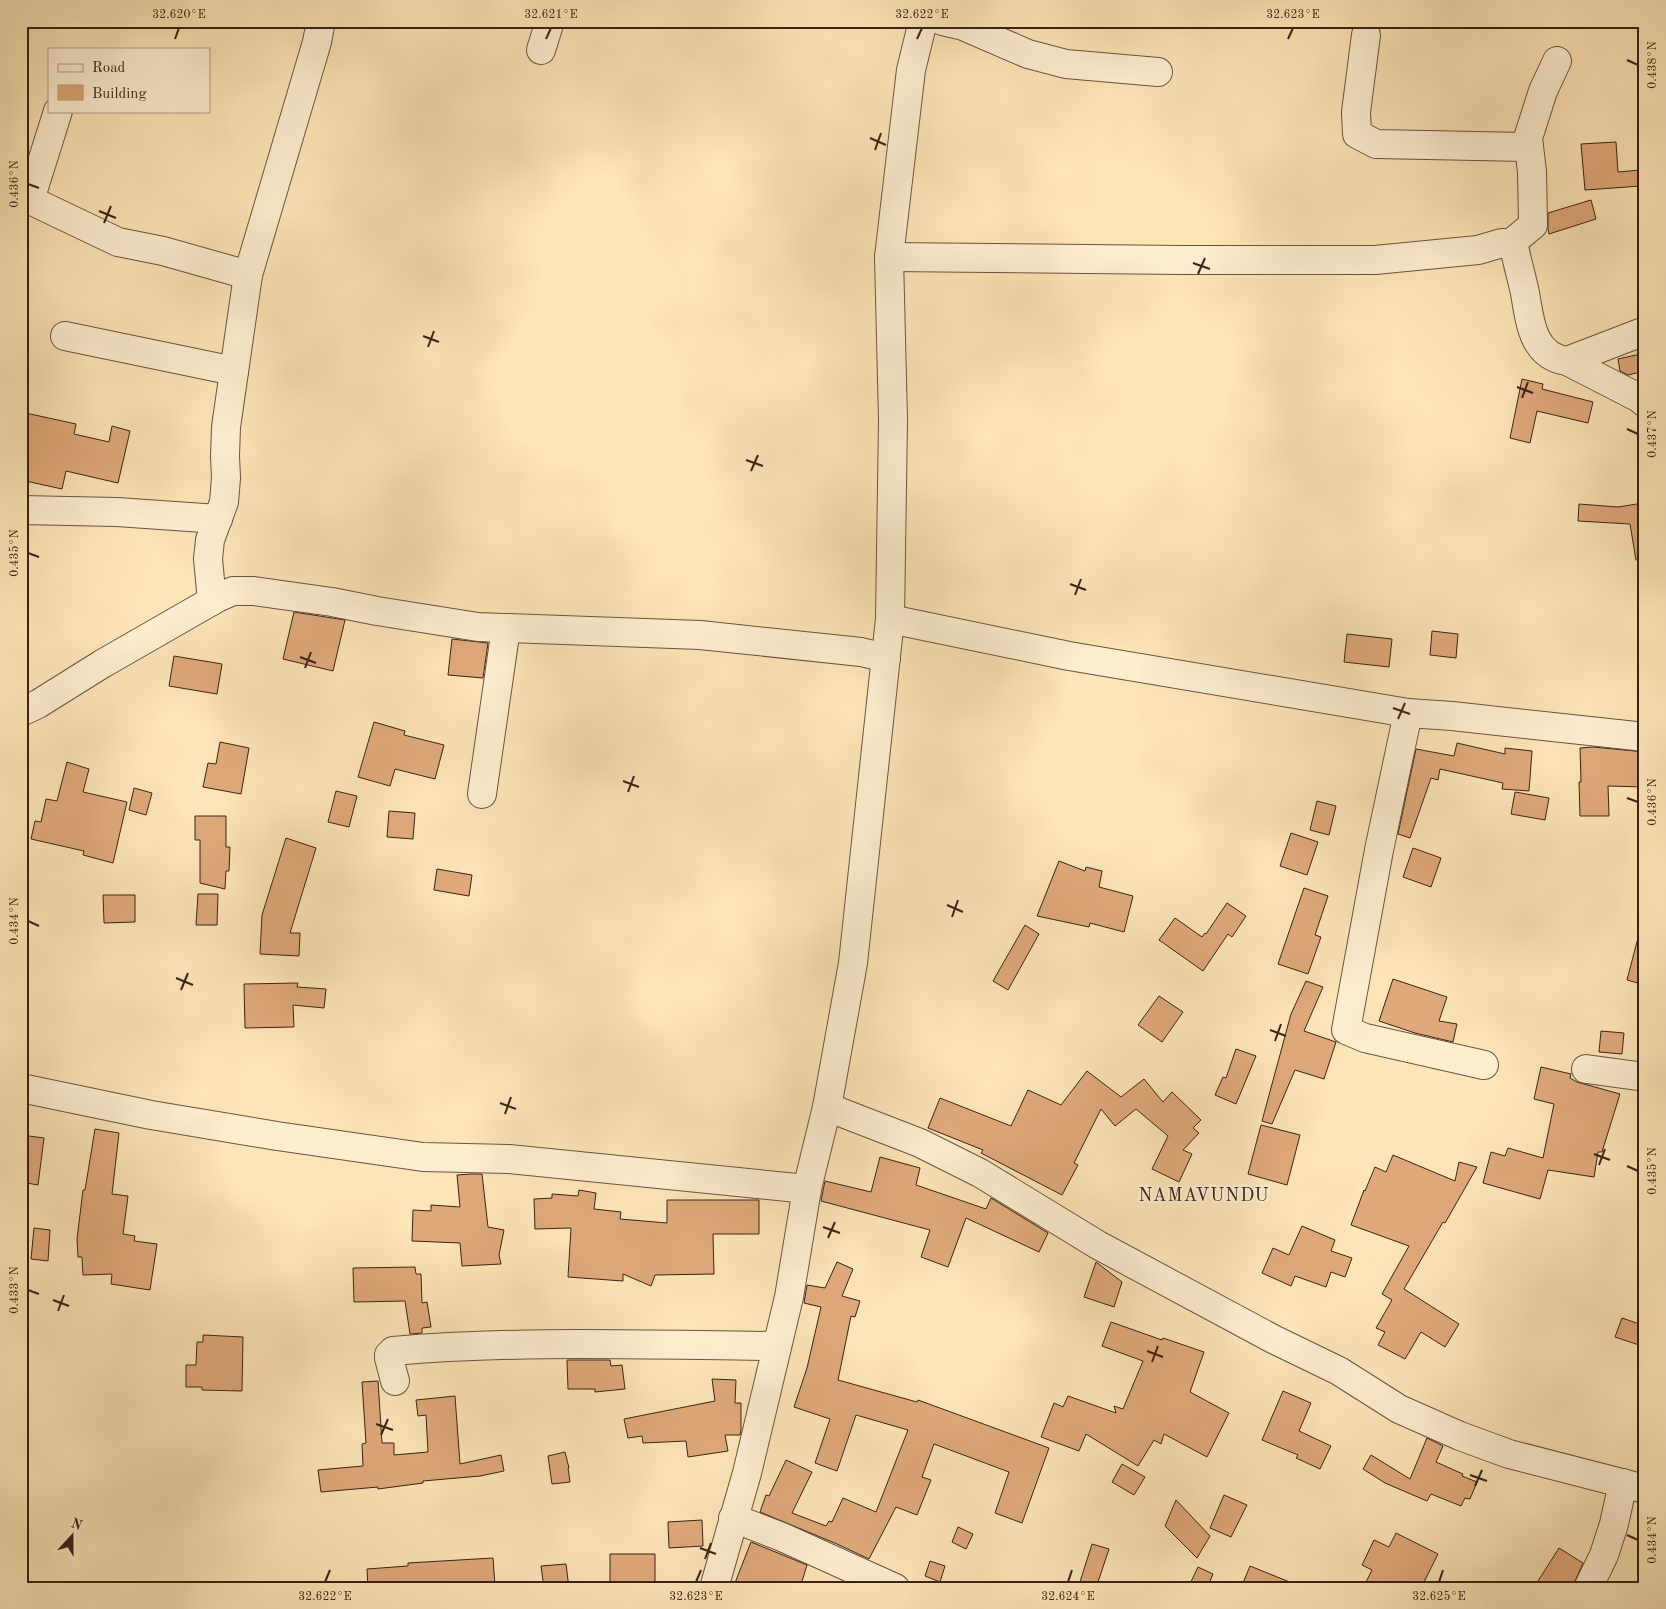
<svg xmlns="http://www.w3.org/2000/svg" width="1666" height="1609" viewBox="0 0 1666 1609" font-family="'Old Standard TT',serif">
<style>
.building{fill:#dfa97b;stroke:#392218}
.lines{fill:none;stroke-linecap:round;stroke-linejoin:round}
.minor-casing{stroke:#6a5340;stroke-width:30}
.minor{stroke:#feeed0;stroke-width:28}
.ticks{fill:none;stroke:#392218;stroke-width:2}
.labels{text-anchor:middle;dominant-baseline:central;stroke-width:4.5;stroke-linejoin:round;paint-order:stroke}
.quarter-label{font-size:18px;letter-spacing:1px;fill:#392218;stroke:#feeed0}
.neatline{fill:none;stroke:#392218;stroke-width:2}
.ticks-label{font-size:12px;text-anchor:middle;fill:#392218}
</style>
<rect width="100%" height="100%" fill="#fde5b7"/>
<filter id="stains"><feTurbulence type="fractalNoise" baseFrequency=".004" numOctaves="4"/><feColorMatrix values="0 0 0 0 .2 0 0 0 0 .09 0 0 0 0 .02 0 0 0 .5 -.17"/></filter>
<radialGradient id="worn" r=".72"><stop offset=".6" stop-color="#630" stop-opacity="0"/><stop offset="1" stop-color="#630" stop-opacity=".3"/></radialGradient>
<g class="building">
<path d="M1616 142 1618 172 1640 170 1641 186 1585 190 1581 144Z"/>
<path d="M1591 200 1596 219 1549 234 1548 229V213Z"/>
<path d="M1645 353V371L1628 375 1620 371 1618 359Z"/>
<path d="M1522 379 1543 384 1542 389 1593 402 1588 423 1537 411 1530 443 1510 438Z"/>
<path d="M21 412 76 424 74 434 109 442 112 426 130 431 118 483 66 471 62 489 21 480Z"/>
<path d="M1643 503 1645 513V559L1636 560 1630 524 1578 521 1579 504 1618 507Z"/>
<path d="M294 612 345 620 333 671 283 659Z"/>
<path d="M1432 631 1458 634 1456 658 1430 655Z"/>
<path d="M1347 634 1392 639 1389 667 1344 662Z"/>
<path d="M452 639 488 643 483 678 448 675Z"/>
<path d="M174 656 222 664 217 694 169 686Z"/>
<path d="M374 722 405 731 404 735 444 745 435 779 395 769 390 786 358 777Z"/>
<path d="M220 742 249 748 241 794 203 787 208 763 216 764Z"/>
<path d="M1457 743 1505 754V748L1532 751 1529 791 1502 789 1503 783 1440 769 1438 780 1431 778 1410 838 1398 834 1416 749 1454 756Z"/>
<path d="M1593 747 1645 752V787L1608 786 1609 816H1580L1579 782H1581L1580 748Z"/>
<path d="M67 762 89 769 83 792 127 802 113 863 83 855 84 851 31 839 35 821 41 822 46 799 57 801Z"/>
<path d="M134 788 152 793 146 815 129 810Z"/>
<path d="M336 791 357 796 349 827 328 822Z"/>
<path d="M1515 792 1549 798 1545 820 1511 814Z"/>
<path d="M1317 801 1336 806 1329 835 1310 830Z"/>
<path d="M389 811 415 813 413 839 387 837Z"/>
<path d="M195 816H226V847H230L229 871H226L225 889 200 883V840H195Z"/>
<path d="M1291 833 1318 842 1307 875 1280 866Z"/>
<path d="M286 838 316 848 290 933H300L299 956 260 954 262 915Z"/>
<path d="M1413 848 1441 858 1431 887 1403 877Z"/>
<path d="M1059 861 1085 871 1086 867 1102 871 1099 887 1133 896 1124 932 1090 923 1089 927 1037 916Z"/>
<path d="M437 869 472 875 469 896 434 890Z"/>
<path d="M1304 888 1328 896 1315 935 1321 937 1308 974 1278 964Z"/>
<path d="M198 894H218L217 925H196Z"/>
<path d="M103 895H135V922L104 923Z"/>
<path d="M1227 903 1246 916 1232 937 1228 934 1203 971 1159 940 1175 918 1202 937 1205 933 1206 934Z"/>
<path d="M1025 925 1039 934 1008 990 993 981Z"/>
<path d="M1639 934 1645 935V985L1627 980Z"/>
<path d="M1393 979 1447 997 1439 1021 1457 1024 1453 1042 1415 1033 1379 1021Z"/>
<path d="M1306 981 1323 987 1304 1031 1336 1042 1324 1079 1295 1070 1272 1124 1262 1121 1291 1014Z"/>
<path d="M298 983 297 987 326 989 324 1008 293 1005 294 1027 245 1028 244 984Z"/>
<path d="M1159 996 1183 1012 1162 1042 1138 1025Z"/>
<path d="M1601 1031 1624 1033 1622 1054 1599 1052Z"/>
<path d="M1236 1049 1256 1056 1236 1104 1215 1095 1223 1077 1226 1078Z"/>
<path d="M1541 1067 1571 1074 1570 1078 1577 1082 1620 1094 1602 1152H1598L1594 1177 1548 1170 1540 1199 1483 1183 1491 1152 1505 1156 1508 1148 1543 1158 1554 1104 1534 1099Z"/>
<path d="M1087 1071 1121 1097 1144 1079 1163 1102 1172 1092 1201 1120 1193 1128 1199 1133 1183 1150 1192 1154 1179 1182 1152 1169 1168 1136 1136 1109 1115 1126 1101 1109 1074 1163 1078 1165 1062 1195 981 1153 983 1150 928 1128 940 1098 1011 1126 1028 1090 1061 1105Z"/>
<path d="M1261 1125 1300 1135 1287 1185 1248 1174Z"/>
<path d="M95 1129 119 1133 112 1194 128 1196 123 1234 135 1236 134 1241 157 1244 150 1290 111 1284 112 1274 83 1275 82 1257H78L77 1239 83 1190H85Z"/>
<path d="M21 1135 44 1138 38 1185 21 1182Z"/>
<path d="M1393 1155 1455 1181 1459 1162 1477 1167 1445 1223 1443 1222 1404 1289 1459 1324 1445 1347 1421 1332 1405 1359 1378 1345 1385 1332 1376 1328 1392 1300 1382 1294 1409 1246 1351 1225 1364 1190 1365 1191 1375 1167 1386 1172Z"/>
<path d="M880 1157 920 1168 916 1185 986 1209 991 1198 1048 1233 1039 1252 966 1218 948 1267 921 1257 930 1230 821 1201 825 1181 871 1192Z"/>
<path d="M471 1174H482L488 1227 504 1230 499 1255 501 1264 462 1266 460 1243 412 1241 413 1210 431 1211V1205L460 1207 457 1175Z"/>
<path d="M579 1190 596 1193 594 1209 621 1212 620 1219 667 1223V1200H759V1234H713L714 1274 655 1275 651 1286 623 1274V1281L568 1277 571 1228 535 1229 534 1199 552 1198V1194L578 1196Z"/>
<path d="M1302 1226 1335 1240 1331 1251 1352 1258 1345 1277 1331 1272 1326 1287 1295 1276 1291 1286 1262 1273 1273 1248 1289 1255Z"/>
<path d="M34 1228 50 1230 48 1261 31 1259Z"/>
<path d="M837 1262 853 1269 842 1296 860 1301 855 1317 851 1316 838 1380 917 1402 918 1400 1049 1448 1022 1523 995 1513 1009 1472 934 1444 922 1477 931 1480 917 1515 896 1507 869 1559 837 1544 760 1512 766 1495 769 1496 786 1460 812 1472 792 1513 826 1526 829 1521 832 1522 843 1498 876 1512 908 1430 856 1415 837 1471 815 1463 830 1419 794 1407 807 1368 821 1307 804 1303 807 1285 825 1288Z"/>
<path d="M1096 1262 1122 1282 1114 1307 1084 1297Z"/>
<path d="M415 1267 416 1274H421L422 1303 427 1302 431 1327 422 1328V1333L410 1334 405 1301 354 1302 353 1268Z"/>
<path d="M1622 1318 1645 1326V1347L1615 1337Z"/>
<path d="M1111 1322 1162 1340 1163 1338 1204 1352 1190 1392 1229 1413 1207 1457 1164 1434 1161 1444 1154 1440 1138 1466 1086 1434 1079 1451 1041 1437 1054 1403 1063 1407 1068 1396 1116 1413 1114 1406 1123 1409 1143 1361 1102 1346Z"/>
<path d="M203 1335 243 1337 242 1391 202 1390V1387H186V1365H196L197 1342H203Z"/>
<path d="M567 1360H610L611 1366 622 1365 625 1389 595 1392V1389H568Z"/>
<path d="M712 1379 736 1380 735 1403H741V1430L740 1435H725L728 1451 688 1457 686 1441 643 1443 642 1436 628 1438 624 1419 715 1401Z"/>
<path d="M378 1381 382 1443H394V1455L428 1452 426 1415 418 1416 416 1400 455 1396 460 1464 501 1455 504 1471 480 1476 423 1481V1483L378 1489V1487L321 1492 318 1470 363 1466 362 1444 366 1443 362 1382Z"/>
<path d="M1283 1391 1311 1403 1299 1431 1331 1446 1320 1469 1296 1458 1298 1455 1262 1440Z"/>
<path d="M1427 1438 1443 1446 1436 1462 1463 1474 1462 1476 1477 1482 1470 1499 1465 1498 1461 1506 1431 1494 1427 1501 1385 1483 1363 1469 1371 1455 1410 1479Z"/>
<path d="M565 1452 569 1468H568L570 1482 552 1484 548 1456Z"/>
<path d="M1122 1464 1145 1477 1134 1495 1112 1482Z"/>
<path d="M1224 1495 1247 1505 1231 1537 1210 1528Z"/>
<path d="M1176 1500 1210 1536 1197 1558 1165 1526Z"/>
<path d="M702 1520 703 1546 669 1548 668 1522Z"/>
<path d="M958 1527 973 1534 966 1549 952 1542Z"/>
<path d="M1396 1533 1438 1554 1421 1588H1363L1372 1570 1362 1565 1374 1540 1389 1547Z"/>
<path d="M751 1542 807 1565 800 1588H782L768 1583 766 1588H733Z"/>
<path d="M1092 1544 1109 1549 1096 1588H1078Z"/>
<path d="M1559 1548 1583 1563 1572 1588H1549L1538 1581Z"/>
<path d="M610 1554H655V1582H647V1588H610Z"/>
<path d="M493 1558 495 1586 472 1588H368L367 1569 408 1566V1563Z"/>
<path d="M930 1561 945 1566 940 1582 925 1576Z"/>
<path d="M566 1564 569 1588H544L541 1566Z"/>
<path d="M1250 1566 1302 1587V1588H1241Z"/>
<path d="M1198 1567 1213 1574 1207 1588H1188Z"/>
</g>
<g class="lines">
<g class="minor-casing">
<g id="minor">
<path d="M942 21 963 26 1028 54 1066 64 1158 72"/>
<path d="M1366 35 1356 112 1357 134 1376 144 1529 147"/>
<path d="M541 50 550 21"/>
<path d="M21 199 30 200 118 242 163 251 248 275"/>
<path d="M30 200 58 111"/>
<path d="M1510 244 1533 225 1532 172 1528 138 1543 91 1557 61"/>
<path d="M889 257 1181 260H1375L1478 250 1502 243 1510 244 1515 251C1518 265 1522 279 1525 293 1530 321 1532 356 1567 361L1645 331"/>
<path d="M65 336 234 371"/>
<path d="M1567 361 1639 398 1645 403"/>
<path d="M21 510 117 512 218 519"/>
<path d="M212 601 208 559 210 540 224 502 226 478 225 456 226 427 248 275 317 42 321 21"/>
<path d="M890 619 1069 656 1408 713 1452 716 1645 737"/>
<path d="M21 712 38 704 102 664 217 598 233 591H254L332 602 377 611 478 627 700 635 861 652 886 658"/>
<path d="M1408 713 1379 850 1346 1030 1365 1038 1484 1065"/>
<path d="M482 794 506 628"/>
<path d="M1586 1069 1645 1077"/>
<path d="M21 1088 151 1115 277 1136 423 1157 509 1159 807 1189"/>
<path d="M827 1107 920 1143 980 1173 1098 1245 1273 1339 1339 1371 1399 1409 1460 1436 1509 1454 1645 1489"/>
<path d="M395 1381 389 1358V1355L393 1351C521 1340 649 1345 777 1346"/>
<path d="M733 1518 782 1537 895 1588"/>
<path d="M714 1588 747 1473 789 1297 807 1189 827 1107 853 963 890 619 893 420 889 257 911 70 923 21"/>
<path d="M1588 1588 1604 1555 1614 1524 1623 1483"/>
</g>
</g>
<use href="#minor" class="minor"/>
</g>
<path class="ticks" d="M175 39 179 28M546 39 551 28M917 39 922 28M1288 39 1293 28M1627 60 1638 65M870 138 886 145M875 150 881 133M28 184 39 188M99 211 116 218M104 223 111 206M1193 263 1210 269M1198 274 1205 258M423 336 439 342M428 347 434 331M1517 387 1533 393M1522 398 1528 382M1627 429 1638 434M746 460 763 466M751 471 758 455M28 553 39 557M1070 584 1086 590M1075 595 1081 579M300 657 316 663M305 668 311 652M1393 708 1410 714M1398 719 1405 703M623 781 639 787M628 792 634 776M1627 798 1638 802M947 905 963 912M952 917 958 900M28 921 39 926M176 978 193 985M181 990 188 973M1270 1030 1286 1036M1275 1041 1281 1024M500 1103 516 1109M505 1114 511 1097M1594 1154 1610 1160M1599 1165 1605 1149M1627 1166 1638 1171M823 1227 840 1233M828 1238 835 1222M28 1290 39 1294M53 1300 69 1306M58 1311 64 1295M1147 1351 1163 1357M1152 1362 1158 1346M376 1424 393 1430M381 1435 388 1419M1470 1475 1487 1481M1475 1486 1482 1470M1627 1535 1638 1540M700 1548 716 1554M705 1559 711 1543M325 1582 330 1570M696 1582 701 1570M1068 1582 1072 1570M1439 1582 1443 1570"/>
<g class="labels">
<g class="quarter-label">
<text x="1204" y="1196">NAMAVUNDU</text>
</g>
</g>
<rect width="1666" height="1609" fill="none" stroke="#fde5b7" stroke-width="55"/>
<rect x="48" y="48" width="162" height="65" fill="#feeed0" stroke="#af9c86"/>
<rect x="58" y="64" width="25" height="8" fill="#feeed0" stroke="#af9c86"/>
<text x="92" y="72" font-size="15" fill="#392218">Road</text>
<rect x="58" y="85" width="25" height="15" fill="#dfa97b" stroke="#af9c86"/>
<text x="92" y="98" font-size="15" fill="#392218">Building</text>
<g transform="translate(72 1536) rotate(21)" stroke="#feeed0" stroke-width="4" paint-order="stroke">
<path d="M0-4L9 19L0 12L-9 19Z" fill="#392218"/>
<text y="-8" font-size="14" font-weight="bold" text-anchor="middle" fill="#392218">N</text>
</g>
<rect x="28" y="28" width="1610" height="1554" class="neatline"/>
<g class="ticks-label">
<text x="179" y="18">32.620°E</text>
<text x="551" y="18">32.621°E</text>
<text x="922" y="18">32.622°E</text>
<text x="1293" y="18">32.623°E</text>
<text transform="translate(1652 65) rotate(-90)" y="4">0.438°N</text>
<text transform="translate(14 184) rotate(-90)" y="4">0.436°N</text>
<text transform="translate(1652 434) rotate(-90)" y="4">0.437°N</text>
<text transform="translate(14 553) rotate(-90)" y="4">0.435°N</text>
<text transform="translate(1652 802) rotate(-90)" y="4">0.436°N</text>
<text transform="translate(14 921) rotate(-90)" y="4">0.434°N</text>
<text transform="translate(1652 1171) rotate(-90)" y="4">0.435°N</text>
<text transform="translate(14 1290) rotate(-90)" y="4">0.433°N</text>
<text transform="translate(1652 1540) rotate(-90)" y="4">0.434°N</text>
<text x="325" y="1600">32.622°E</text>
<text x="696" y="1600">32.623°E</text>
<text x="1068" y="1600">32.624°E</text>
<text x="1439" y="1600">32.625°E</text>
</g>
<rect width="100%" height="100%" filter="url(#stains)"/>
<rect width="100%" height="100%" fill="url(#worn)"/>
</svg>
